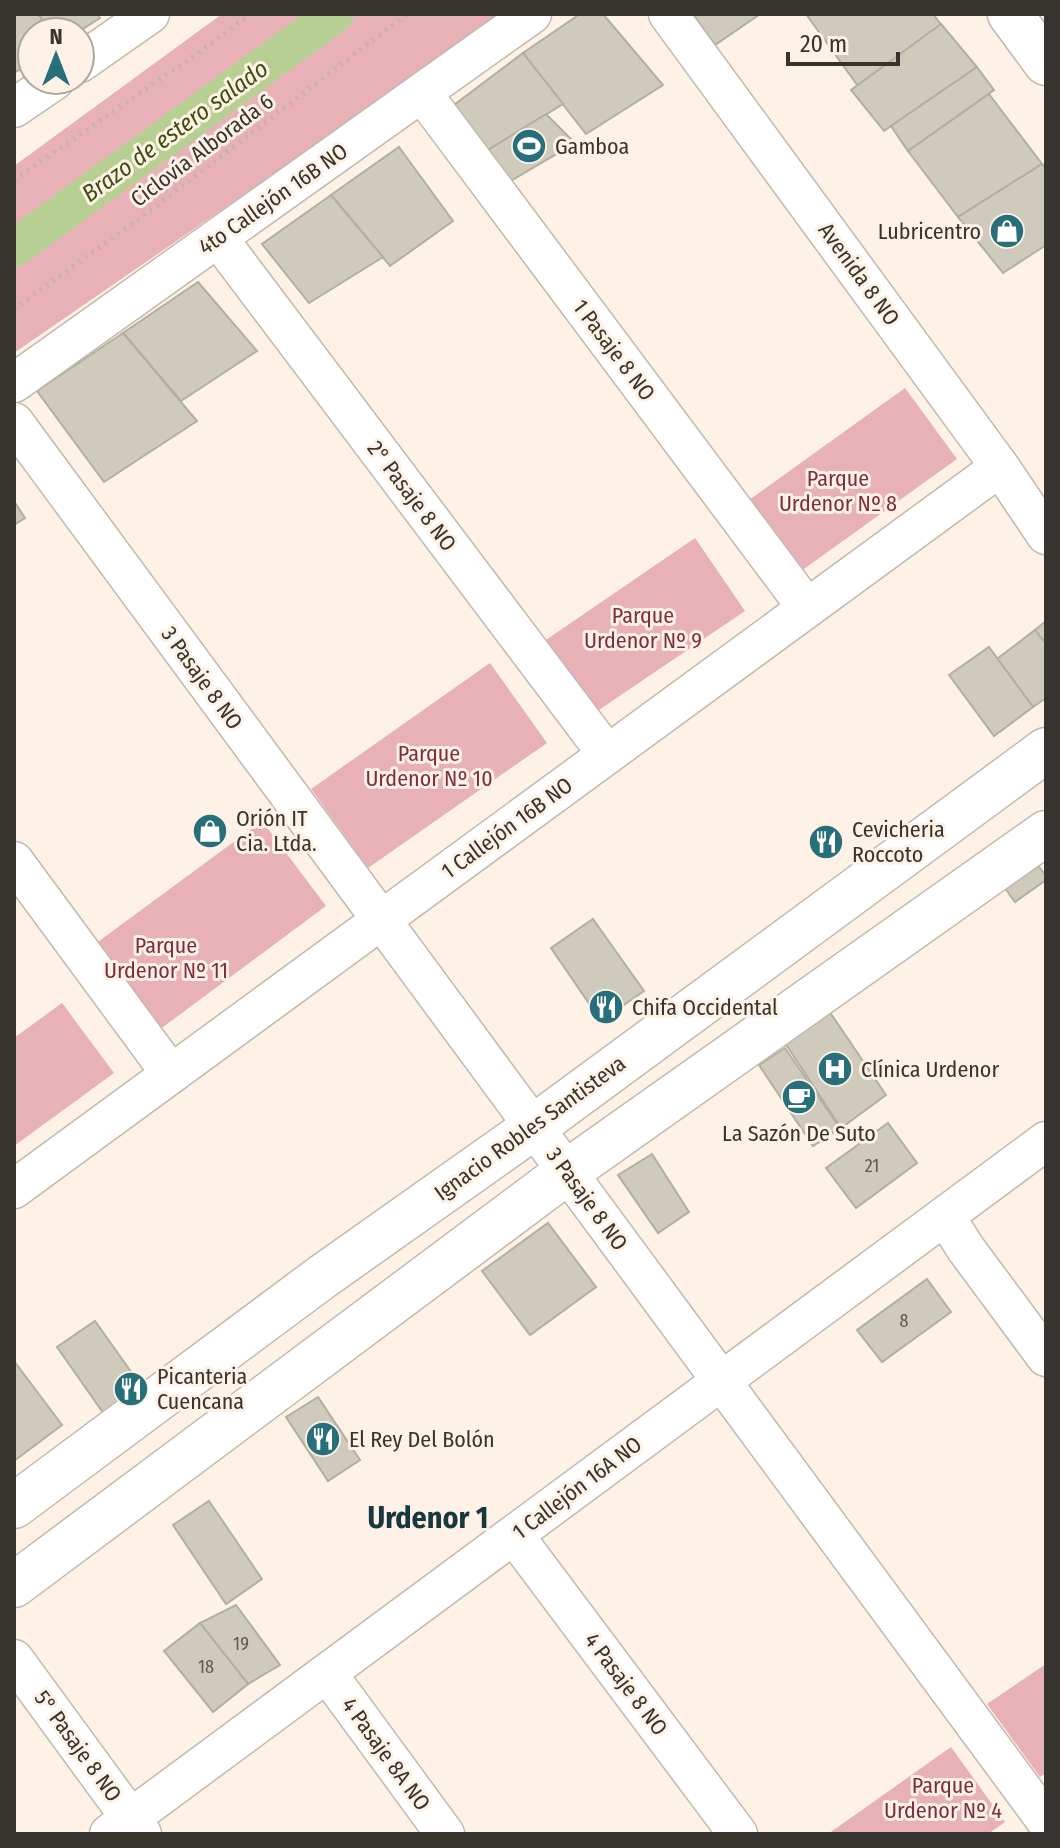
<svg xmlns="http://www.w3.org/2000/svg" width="1060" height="1848" viewBox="0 0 1060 1848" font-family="'Fira Sans Condensed',sans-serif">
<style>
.green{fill:#e7b1b7}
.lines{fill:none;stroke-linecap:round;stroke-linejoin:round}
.canal{stroke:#b8cf94;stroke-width:38}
.building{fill:#cecbbc;stroke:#b2afa1;stroke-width:2}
.minor-casing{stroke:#c3b8ad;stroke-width:41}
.tertiary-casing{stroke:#c3b8ad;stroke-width:47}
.primary-casing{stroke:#c3b8ad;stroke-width:47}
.path{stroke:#beb4ab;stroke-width:5;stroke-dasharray:2 6;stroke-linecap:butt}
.minor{stroke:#fff;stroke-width:38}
.tertiary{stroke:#fff;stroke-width:44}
.primary{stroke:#fff;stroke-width:44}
.labels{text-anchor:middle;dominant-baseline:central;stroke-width:6;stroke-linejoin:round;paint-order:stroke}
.number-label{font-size:18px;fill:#5d5952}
.poi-label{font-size:22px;fill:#37332e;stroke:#fef2e6;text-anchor:start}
.street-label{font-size:22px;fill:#37332e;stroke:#fef2e6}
.park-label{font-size:22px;fill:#7f2d3d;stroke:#fef2e6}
.water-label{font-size:24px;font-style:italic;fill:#3c4f0f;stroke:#fef2e6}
.district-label{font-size:30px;font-weight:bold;fill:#17383e;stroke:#fef2e6}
</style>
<rect width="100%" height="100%" fill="#fef2e6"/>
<g class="green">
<path d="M222 14H506L14 353V166Z"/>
<path d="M905 388 957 459 797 574 745 503Z"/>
<path d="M695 538 745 611 590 716 540 644Z"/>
<path d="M490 663 547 743 368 868 311 789Z"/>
<path d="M262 821 326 906 155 1033 91 947Z"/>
<path d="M62 1003 114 1073 14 1146V1038Z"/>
<path d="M1046 1664V1773L1040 1777 987 1704Z"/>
<path d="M951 1747 1005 1822 988 1834H828Z"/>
</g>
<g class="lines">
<path class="canal" d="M14 248 335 14"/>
</g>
<g class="building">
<path d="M14 14H38L52 32H32V62L14 73Z"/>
<path d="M38 14H97L100 18 78 32H52Z"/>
<path d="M580 14H603L663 85 586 134 523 53Z"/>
<path d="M693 14H760L715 45Z"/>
<path d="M806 14H933L946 31 863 93Z"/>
<path d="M941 24 977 67 884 131 851 90Z"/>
<path d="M523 53 563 104 485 152 450 108Z"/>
<path d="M977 67 994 90 908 151 891 126Z"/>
<path d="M989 94 1042 164 958 217 908 151Z"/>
<path d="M546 114 575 143 509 182 485 152Z"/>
<path d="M399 147 453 221 390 266 331 195Z"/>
<path d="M1042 164 1046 168V245L1003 273 958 217Z"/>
<path d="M331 195 383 257 309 303 262 244Z"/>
<path d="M198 282 257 351 181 401 123 333Z"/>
<path d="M123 333 197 421 104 482 37 391Z"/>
<path d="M14 501 25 518 14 525Z"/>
<path d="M1046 621V644L1035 630Z"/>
<path d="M1035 630 1046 644V698L1033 707 997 659Z"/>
<path d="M989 647 1033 707 994 736 949 675Z"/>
<path d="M1034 860 1046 876V880L1015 902 1002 884Z"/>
<path d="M593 919 644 991 601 1021 551 948Z"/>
<path d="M827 1008 886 1095 841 1128 785 1043Z"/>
<path d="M785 1048 840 1128 813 1146 759 1065Z"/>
<path d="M888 1123 917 1163 856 1208 826 1168Z"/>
<path d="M652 1154 689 1212 658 1233 618 1175Z"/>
<path d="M548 1223 596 1287 530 1335 482 1271Z"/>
<path d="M927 1279 951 1312 882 1362 857 1330Z"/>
<path d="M95 1321 149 1397 111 1424 57 1347Z"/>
<path d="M14 1361 62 1425 14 1461Z"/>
<path d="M318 1397 360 1460 328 1481 286 1417Z"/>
<path d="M209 1501 262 1579 226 1604 173 1525Z"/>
<path d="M236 1605 280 1665 248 1684 200 1623Z"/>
<path d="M200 1623 248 1684 213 1712 164 1651Z"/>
</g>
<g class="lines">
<g class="minor-casing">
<g id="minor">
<path d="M668 14 1000 467 1046 535"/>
<path d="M80 63 150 14"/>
<path d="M422 93 807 608"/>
<path d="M14 108 55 80"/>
<path d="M218 238 607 754"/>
<path d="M14 383 532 14"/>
<path d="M14 422 1046 1821"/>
<path d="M14 861 171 1074"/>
<path d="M14 1189 1000 467"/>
<path d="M945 1216 966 1249 1046 1357"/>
<path d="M514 1535 738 1834"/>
<path d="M14 1659 142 1834"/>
<path d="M327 1673 445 1834"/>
<path d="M109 1834 1046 1141"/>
</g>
</g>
<g class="tertiary-casing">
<g id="tertiary">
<path d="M14 1506 322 1277 534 1127 1046 750"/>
<path d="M14 1585 567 1172 1046 833"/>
</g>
</g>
<g class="primary-casing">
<path id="primary" d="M1010 14 1046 63"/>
</g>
<g class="path">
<path d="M14 180 198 53 250 14"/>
<path d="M14 309 150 211 407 14"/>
</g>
<use href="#minor" class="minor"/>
<use href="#tertiary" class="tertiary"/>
<use href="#primary" class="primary"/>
</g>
<defs>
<g id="stadium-disc" transform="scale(1.8)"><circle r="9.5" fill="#276f7b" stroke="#fef2e6"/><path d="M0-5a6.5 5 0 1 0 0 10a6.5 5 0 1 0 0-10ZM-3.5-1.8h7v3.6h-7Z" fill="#fff"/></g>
<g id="shop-disc" transform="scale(1.8)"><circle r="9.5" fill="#276f7b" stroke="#fef2e6"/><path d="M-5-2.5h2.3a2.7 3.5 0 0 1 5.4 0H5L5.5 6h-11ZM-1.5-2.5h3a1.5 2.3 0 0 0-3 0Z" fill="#fff"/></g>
<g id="restaurant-disc" transform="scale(1.8)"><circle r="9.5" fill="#276f7b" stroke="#fef2e6"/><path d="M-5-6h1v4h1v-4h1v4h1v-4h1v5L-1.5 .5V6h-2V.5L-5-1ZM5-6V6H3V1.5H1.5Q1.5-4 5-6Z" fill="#fff"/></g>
<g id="hospital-disc" transform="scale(1.8)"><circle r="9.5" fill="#276f7b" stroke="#fef2e6"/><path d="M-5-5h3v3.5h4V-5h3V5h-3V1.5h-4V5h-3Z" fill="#fff"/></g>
<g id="cafe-disc" transform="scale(1.8)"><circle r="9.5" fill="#276f7b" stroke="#fef2e6"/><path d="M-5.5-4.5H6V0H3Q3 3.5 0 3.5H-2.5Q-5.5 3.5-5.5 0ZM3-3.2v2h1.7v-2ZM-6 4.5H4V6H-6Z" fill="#fff"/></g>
</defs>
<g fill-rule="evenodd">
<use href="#stadium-disc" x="529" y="146"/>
<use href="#shop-disc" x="1007" y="231"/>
<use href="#shop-disc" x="210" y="831"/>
<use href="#restaurant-disc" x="826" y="842"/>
<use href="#restaurant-disc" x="606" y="1007"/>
<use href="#hospital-disc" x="835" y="1069"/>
<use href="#cafe-disc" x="799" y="1097"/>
<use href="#restaurant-disc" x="131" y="1389"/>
<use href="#restaurant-disc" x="323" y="1439"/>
</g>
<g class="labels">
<g class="number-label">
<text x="872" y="1166">21</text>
<text x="904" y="1321">8</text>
<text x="241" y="1644">19</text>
<text x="206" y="1667">18</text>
</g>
<g class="poi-label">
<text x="555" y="146">Gamboa</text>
<text x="981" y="231" text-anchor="end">Lubricentro</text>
<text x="236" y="818">Orión IT<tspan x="236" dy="25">Cia. Ltda.</tspan></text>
<text x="852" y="829">Cevicheria<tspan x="852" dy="25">Roccoto</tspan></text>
<text x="632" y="1007">Chifa Occidental</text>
<text x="861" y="1069">Clínica Urdenor</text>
<text x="799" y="1133" text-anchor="middle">La Sazón De Suto</text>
<text x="157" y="1376">Picanteria<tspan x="157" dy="25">Cuencana</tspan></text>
<text x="349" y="1439">El Rey Del Bolón</text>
</g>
<g class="street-label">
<text transform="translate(202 150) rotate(-37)">Ciclovía Alborada 6</text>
<text transform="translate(273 199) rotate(-35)">4to Callejón 16B NO</text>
<text transform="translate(859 274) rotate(54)">Avenida 8 NO</text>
<text transform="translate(614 350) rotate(53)">1 Pasaje 8 NO</text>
<text transform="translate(412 496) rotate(53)">2° Pasaje 8 NO</text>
<text transform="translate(202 678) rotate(54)">3 Pasaje 8 NO</text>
<text transform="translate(507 828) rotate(-36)">1 Callejón 16B NO</text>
<text transform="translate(530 1128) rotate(-36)">Ignacio Robles Santisteva</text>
<text transform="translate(587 1199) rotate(54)">3 Pasaje 8 NO</text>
<text transform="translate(577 1488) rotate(-37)">1 Callejón 16A NO</text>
<text transform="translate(626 1684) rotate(53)">4 Pasaje 8 NO</text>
<text transform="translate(78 1746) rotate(54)">5° Pasaje 8 NO</text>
<text transform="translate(386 1754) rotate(54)">4 Pasaje 8A NO</text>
</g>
<g class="park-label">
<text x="838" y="478">Parque<tspan x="838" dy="25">Urdenor Nº 8</tspan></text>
<text x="643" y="615">Parque<tspan x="643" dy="25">Urdenor Nº 9</tspan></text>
<text x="429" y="753">Parque<tspan x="429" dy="25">Urdenor Nº 10</tspan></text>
<text x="166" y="945">Parque<tspan x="166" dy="25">Urdenor Nº 11</tspan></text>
<text x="943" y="1785">Parque<tspan x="943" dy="25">Urdenor Nº 4</tspan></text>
</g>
<g class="water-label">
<text transform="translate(175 131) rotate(-36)">Brazo de estero salado</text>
</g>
<g class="district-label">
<text x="428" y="1518">Urdenor 1</text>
</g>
</g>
<rect width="1060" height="1848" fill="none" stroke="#37332e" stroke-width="32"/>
<g transform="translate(56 56)"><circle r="38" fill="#fef2e6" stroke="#aea69c" stroke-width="2"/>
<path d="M0-6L14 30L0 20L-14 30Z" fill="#276f7b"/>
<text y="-12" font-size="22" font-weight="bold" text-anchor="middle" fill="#37332e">N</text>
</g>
<path d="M788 52v12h110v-12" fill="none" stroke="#37332e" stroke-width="4"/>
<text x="800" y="52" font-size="24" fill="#37332e" stroke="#fef2e6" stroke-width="6" paint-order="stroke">20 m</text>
</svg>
